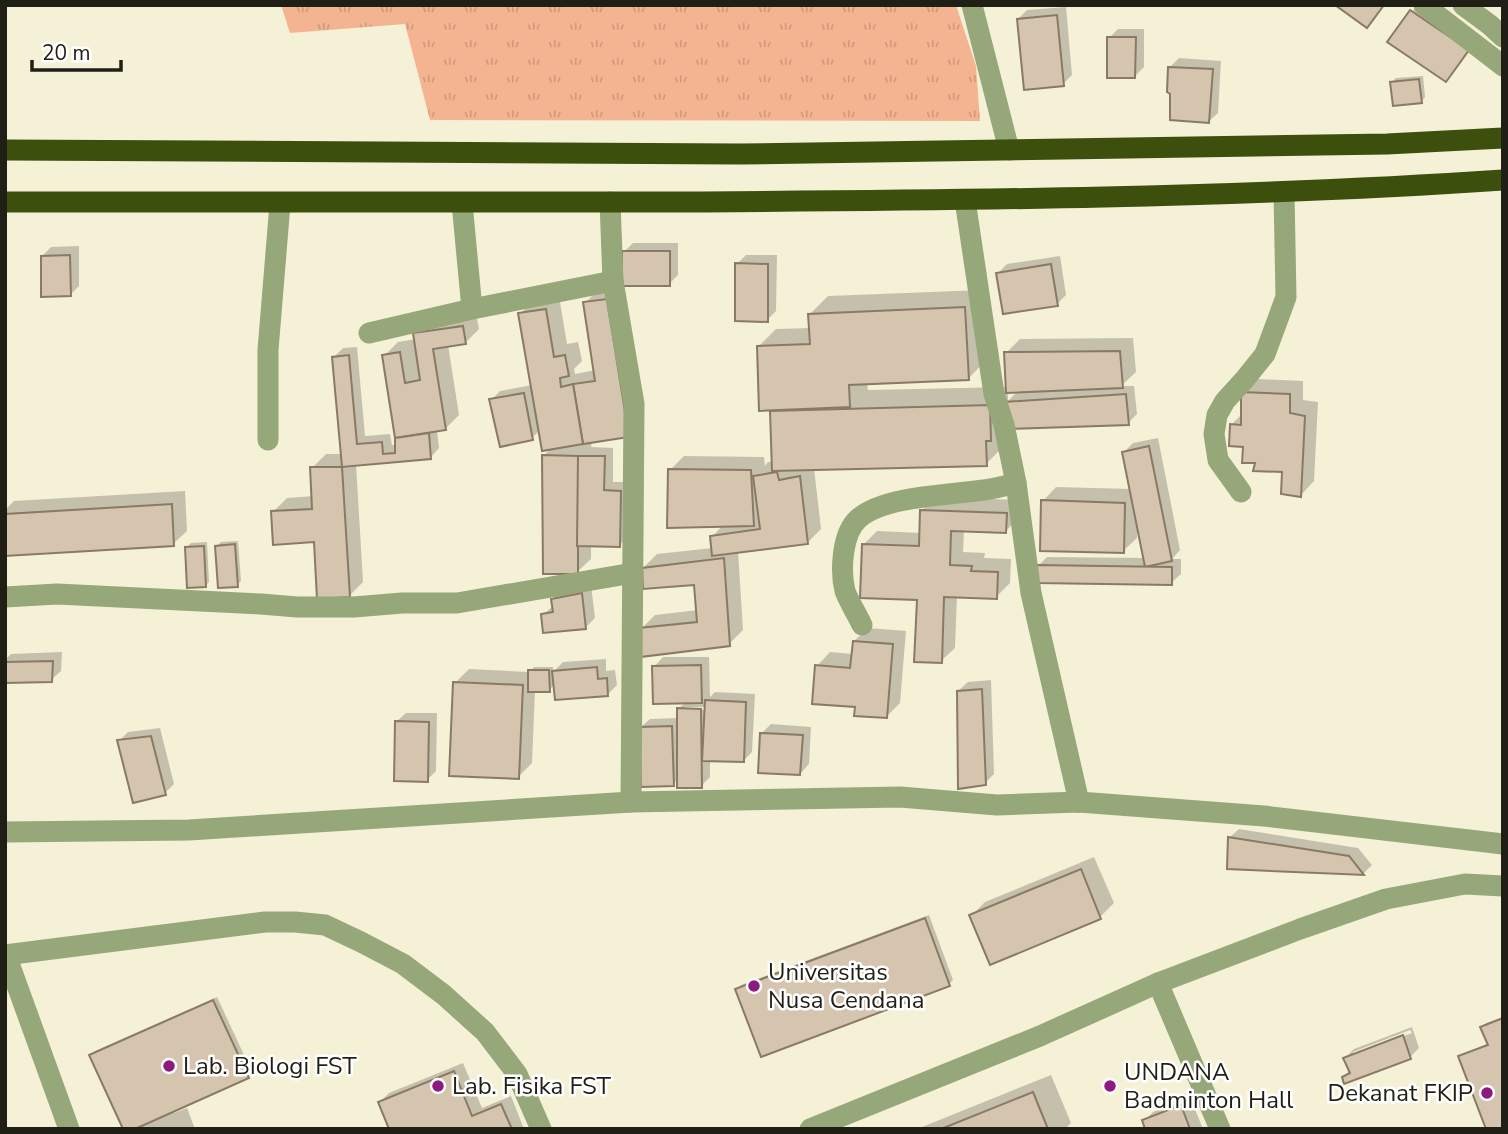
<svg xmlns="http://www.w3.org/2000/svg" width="1508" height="1134" viewBox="0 0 1508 1134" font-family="'Nunito Sans',sans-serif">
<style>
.grass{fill:url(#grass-tufts)}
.shadow{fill:#0003;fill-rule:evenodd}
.building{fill:#d5c4ae;stroke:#897a65;stroke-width:2}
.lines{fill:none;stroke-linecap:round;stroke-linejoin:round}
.minor{stroke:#96a779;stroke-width:21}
.highway{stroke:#3c4f0d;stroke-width:21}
.poi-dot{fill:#8d1b7d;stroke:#fff;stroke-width:2.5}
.labels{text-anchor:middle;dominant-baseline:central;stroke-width:5;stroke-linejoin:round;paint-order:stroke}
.poi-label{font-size:24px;fill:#201f15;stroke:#fff;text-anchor:start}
</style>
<defs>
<pattern id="grass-tufts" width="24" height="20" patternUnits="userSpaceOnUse" patternTransform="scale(1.75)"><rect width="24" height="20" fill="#f5b491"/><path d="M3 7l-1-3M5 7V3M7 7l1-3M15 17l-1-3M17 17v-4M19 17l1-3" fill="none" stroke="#d29a7c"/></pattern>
</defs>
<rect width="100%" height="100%" fill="#f5f1d7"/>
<path class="grass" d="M281 5H956L976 66 980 121 430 120 405 24 290 33Z"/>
<g class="shadow">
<path d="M1417 5 1477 40 1455 71 1446 80 1390 42Z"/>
<path d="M1066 7 1072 75 1063 84 1018 19 1027 10Z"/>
<path d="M1118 29H1144V67L1135 76 1109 38Z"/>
<path d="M1179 58 1221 61 1218 113 1208 122 1170 67Z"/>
<path d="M1423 76 1425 97 1421 102 1392 82 1396 78Z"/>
<path d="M633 243H678V275L669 284 624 252Z"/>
<path d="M79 246V286L70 295 42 256 51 247Z"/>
<path d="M746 255H777L776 311 767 320 737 264Z"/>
<path d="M1060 256 1066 295 1057 304 998 273 1007 264Z"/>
<path d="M620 286 591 447 613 448V482H629V536L619 545 591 544V559L577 572 544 455 552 448 540 430 532 438 491 400 500 391 532 385 520 314 534 300 559 296 567 344 578 342 582 361 574 369 575 374 596 370 585 303 599 289Z"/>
<path d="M982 290 986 360 968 379 867 383 868 390 1008 387 1006 353 1020 339 1133 338 1136 372 1121 386H1134L1137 414 1128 423 1008 427 1004 446 986 464 814 468 821 529 807 543 738 551 743 630 729 644 641 629 655 615 698 610 696 583 643 568 657 554 713 548 712 537 723 525 670 470 684 456 764 457 765 466 768 462H774L772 409 758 347 776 329 811 328 810 314 828 296ZM1008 391H1018L1008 401Z"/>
<path d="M476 313 479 329 465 343 448 345 459 415 445 429 437 430 439 448 430 458 356 464 363 582 349 596 315 541 273 512 287 498 314 496 312 468 326 454H343L334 357 343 348 357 347 365 436 390 434 392 445H397V439L399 436 384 356 398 342 416 339 415 334 429 320Z"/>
<path d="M1256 379 1303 381V400L1318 402 1314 481 1301 495 1284 470 1257 461 1232 424 1242 414 1243 392Z"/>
<path d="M1158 438 1180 550 1172 559H1181V574L1171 583 1038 566 1047 557 1145 558 1139 528H1137V538L1123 551 1043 501 1056 487 1131 489 1124 452 1133 443Z"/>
<path d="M185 491 187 531 173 544 5 555V510L14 501Z"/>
<path d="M936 497 1020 500 1019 517 1006 531 964 529 963 552 985 553 984 558 1011 559 1010 583 996 597 957 595 955 648 941 661 919 599 863 545 877 531 921 533 922 510Z"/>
<path d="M238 541 241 581 237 585 217 546 221 542Z"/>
<path d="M207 542 209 582 205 586 187 547 191 543Z"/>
<path d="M591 585 595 618 586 627 543 615 554 605 553 599 562 590Z"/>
<path d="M868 628 906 631 900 703 886 717 857 706 817 666 830 652 853 654 854 641Z"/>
<path d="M62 652 61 671 51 680 5 681V660L11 654Z"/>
<path d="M663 657H709L710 697 715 692 755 694 752 752 743 761 710 759V777L701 786 679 778 673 784 640 728 650 719 678 718V709L686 702 654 667ZM685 707H710V710H685Z"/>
<path d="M606 659V671L615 670 617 685 608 694 555 684 549 690H535L532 763 518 777 455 683 469 669 529 672 534 667H553V672L563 662Z"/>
<path d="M991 680 994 774 985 783 958 691 968 682Z"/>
<path d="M406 713H437L436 771 427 780 396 722Z"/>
<path d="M771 724 811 727 809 764 800 774 762 733Z"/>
<path d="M160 728 174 784 165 793 119 741 128 732Z"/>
<path d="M1239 829 1358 848 1372 865 1364 873 1228 867 1229 838Z"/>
<path d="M1094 857 1114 903 1100 917 971 916 985 902Z"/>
<path d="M929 915 953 980 949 984 737 989 741 985Z"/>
<path d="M217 997 252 1072 248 1076 173 1110 174 1113 187 1108 195 1129H125L91 1055 95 1051Z"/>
<path d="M1503 1017V1129L1460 1057 1464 1053 1489 1043 1482 1027 1486 1023Z"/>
<path d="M1412 1027 1419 1048 1410 1057 1344 1077 1350 1070 1345 1058 1354 1049ZM1410 1030 1412 1033 1353 1056V1052Z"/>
<path d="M463 1063 482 1108 511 1096 524 1129H391L380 1102 389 1093Z"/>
<path d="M1051 1075 1071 1123 1065 1129H917Z"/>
<path d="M1190 1097 1203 1129H1147L1144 1121 1153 1112Z"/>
</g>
<g class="building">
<path d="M1335 5H1384L1367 28Z"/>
<path d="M1410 10 1469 50 1446 82 1387 42Z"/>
<path d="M1057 15 1064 86 1024 90 1017 19Z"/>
<path d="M1107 37H1136L1135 78H1107Z"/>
<path d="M1168 67 1213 69 1209 123 1170 120V94L1167 92Z"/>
<path d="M1419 79 1422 103 1393 106 1390 82Z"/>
<rect x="622" y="251" width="48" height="35"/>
<path d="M70 255 71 296 41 297V256Z"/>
<path d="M735 263 768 264V322L735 321Z"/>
<path d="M1051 264 1058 306 1003 314 996 273Z"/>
<path d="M607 299 629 437 583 444 573 384 595 381 583 302Z"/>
<path d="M965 307 969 380 849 385 850 407 759 411 757 346 810 344 808 314Z"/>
<path d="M546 309 554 357 565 355 569 376 560 378 561 387 573 384 583 444 542 451 518 313Z"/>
<path d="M463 326 466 344 433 349 446 430 395 438 382 355 400 352 405 383 420 380 413 333Z"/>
<path d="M1120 351 1123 388 1006 393 1004 352Z"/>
<path d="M349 355 357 444 382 442 383 454 395 453V438L429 433 431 459 342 467 332 357Z"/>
<path d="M1241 392 1290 394V413L1305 416 1301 497 1281 494 1282 472 1253 471 1255 463H1242L1243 447 1229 446 1230 424 1241 425Z"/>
<path d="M524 393 533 440 500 447 489 399Z"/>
<path d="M1126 394 1129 425 1006 429 1004 402Z"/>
<path d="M990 405 991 441H986L987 466 772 471 770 411Z"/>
<path d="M1149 446 1172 561 1145 567 1122 452Z"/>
<path d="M542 455 578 456V574H543Z"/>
<path d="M578 456H605L604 490 621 491 620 547 577 546Z"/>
<path d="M310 467H342L350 597 317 599 314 542 273 545 271 511 312 509Z"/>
<path d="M668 469 751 470 754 526 667 528Z"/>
<path d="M777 472 779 480 800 476 808 544 712 556 710 536 760 529 753 476Z"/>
<path d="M1041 500 1125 503 1124 553 1040 551Z"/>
<path d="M172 504 174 546 5 556V514Z"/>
<path d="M920 510 1007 513 1006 533 951 531 950 565 972 566 971 571 998 572 997 599 944 597 942 663 914 662 917 600 860 598 862 544 919 546Z"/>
<path d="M235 544 238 587 218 588 215 546Z"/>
<path d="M204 546 206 587 187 588 185 547Z"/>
<path d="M724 558 730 646 640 657 639 628 697 622 694 585 643 589 642 568Z"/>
<path d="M1036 565 1172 567V585L1036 583Z"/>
<path d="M582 593 586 629 543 633 541 614 553 612 551 599Z"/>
<path d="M853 641 893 644 887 718 854 716 855 707 812 704 815 665 850 668Z"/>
<path d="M53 661 52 682 5 683V662Z"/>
<path d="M701 665 702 703 653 704 652 666Z"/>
<path d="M597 667 598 679 607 678 608 696 555 700 552 671Z"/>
<path d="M528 670H549L550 692H528Z"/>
<path d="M453 682 523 685 519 779 449 776Z"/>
<path d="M982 689 986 785 958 789 957 691Z"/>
<path d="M705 700 746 702 744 762 702 761Z"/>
<path d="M677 708 701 709 702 788H677Z"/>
<path d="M395 721 429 722 428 782 394 781Z"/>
<path d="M672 726 674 786 641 787 639 727Z"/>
<path d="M760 733 803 735 800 775 758 773Z"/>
<path d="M151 736 166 795 133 803 117 740Z"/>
<path d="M1228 837 1349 856 1364 875 1227 869Z"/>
<path d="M1081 869 1101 919 990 965 969 915Z"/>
<path d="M925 918 950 986 761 1057 735 989Z"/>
<path d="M213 1000 249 1078 135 1129H123L89 1055Z"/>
<path d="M1503 1018V1129H1486L1458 1056 1488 1045 1480 1027Z"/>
<path d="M1403 1035 1411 1059 1344 1084 1342 1077 1350 1073 1343 1058Z"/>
<path d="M454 1071 472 1116 501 1104 512 1129H389L378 1102Z"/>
<path d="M1033 1092 1048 1129H941Z"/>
<path d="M1181 1105 1190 1129H1145L1142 1120Z"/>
</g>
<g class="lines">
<g class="minor">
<path d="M972 5 1009 150"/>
<path d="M1424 5 1503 66"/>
<path d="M1463 5 1490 25 1503 37"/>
<path d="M610 202 613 281 634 404 631 802"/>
<path d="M462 203 472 309"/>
<path d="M369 333 472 309 613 281"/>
<path d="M268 440V350L280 204"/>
<path d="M1016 483 1031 593 1079 802"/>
<path d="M1241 492 1218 460 1214 434 1217 415 1225 401 1245 379 1265 354 1286 297 1284 193"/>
<path d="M5 597 57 594 261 604 297 607H354L402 603H457L633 573"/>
<path d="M862 625C857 614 849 602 845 591 840 571 842 533 858 519 883 496 950 495 984 490 995 489 1005 486 1016 483L1004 425 994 394 965 200"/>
<path d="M5 832 189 830 631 802 900 797 997 805 1079 802 1264 816 1503 844"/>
<path d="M5 955 265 922H295L325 925 361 942 403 964 444 995 485 1032 517 1074 541 1129"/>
<path d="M6 955 69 1129"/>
<path d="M1158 983 1220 1129"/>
<path d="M810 1129 1040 1036 1158 983 1300 929 1386 899 1465 884 1503 886"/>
</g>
<g class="highway">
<path d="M5 150 740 154 1387 144 1503 138"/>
<path d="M5 202C239 204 472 203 705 202 971 200 1237 198 1503 180"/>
</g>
</g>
<g class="poi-dot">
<circle cx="754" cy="986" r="7"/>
<circle cx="169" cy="1066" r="7"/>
<circle cx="438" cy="1086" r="7"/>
<circle cx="1110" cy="1086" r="7"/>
<circle cx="1487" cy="1093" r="7"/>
</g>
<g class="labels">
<g class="poi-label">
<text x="768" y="972">Universitas<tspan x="768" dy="28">Nusa Cendana</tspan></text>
<text x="183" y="1066">Lab. Biologi FST</text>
<text x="1124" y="1072">UNDANA<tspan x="1124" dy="28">Badminton Hall</tspan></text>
<text x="452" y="1086">Lab. Fisika FST</text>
<text x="1473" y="1093" text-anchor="end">Dekanat FKIP</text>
</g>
</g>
<rect width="1508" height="1134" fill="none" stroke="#201f15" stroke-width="14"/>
<path d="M32 60v10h89v-10" fill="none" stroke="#201f15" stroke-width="3.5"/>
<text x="42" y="60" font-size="21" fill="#201f15" stroke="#ffffff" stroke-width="5" paint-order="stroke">20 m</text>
</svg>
